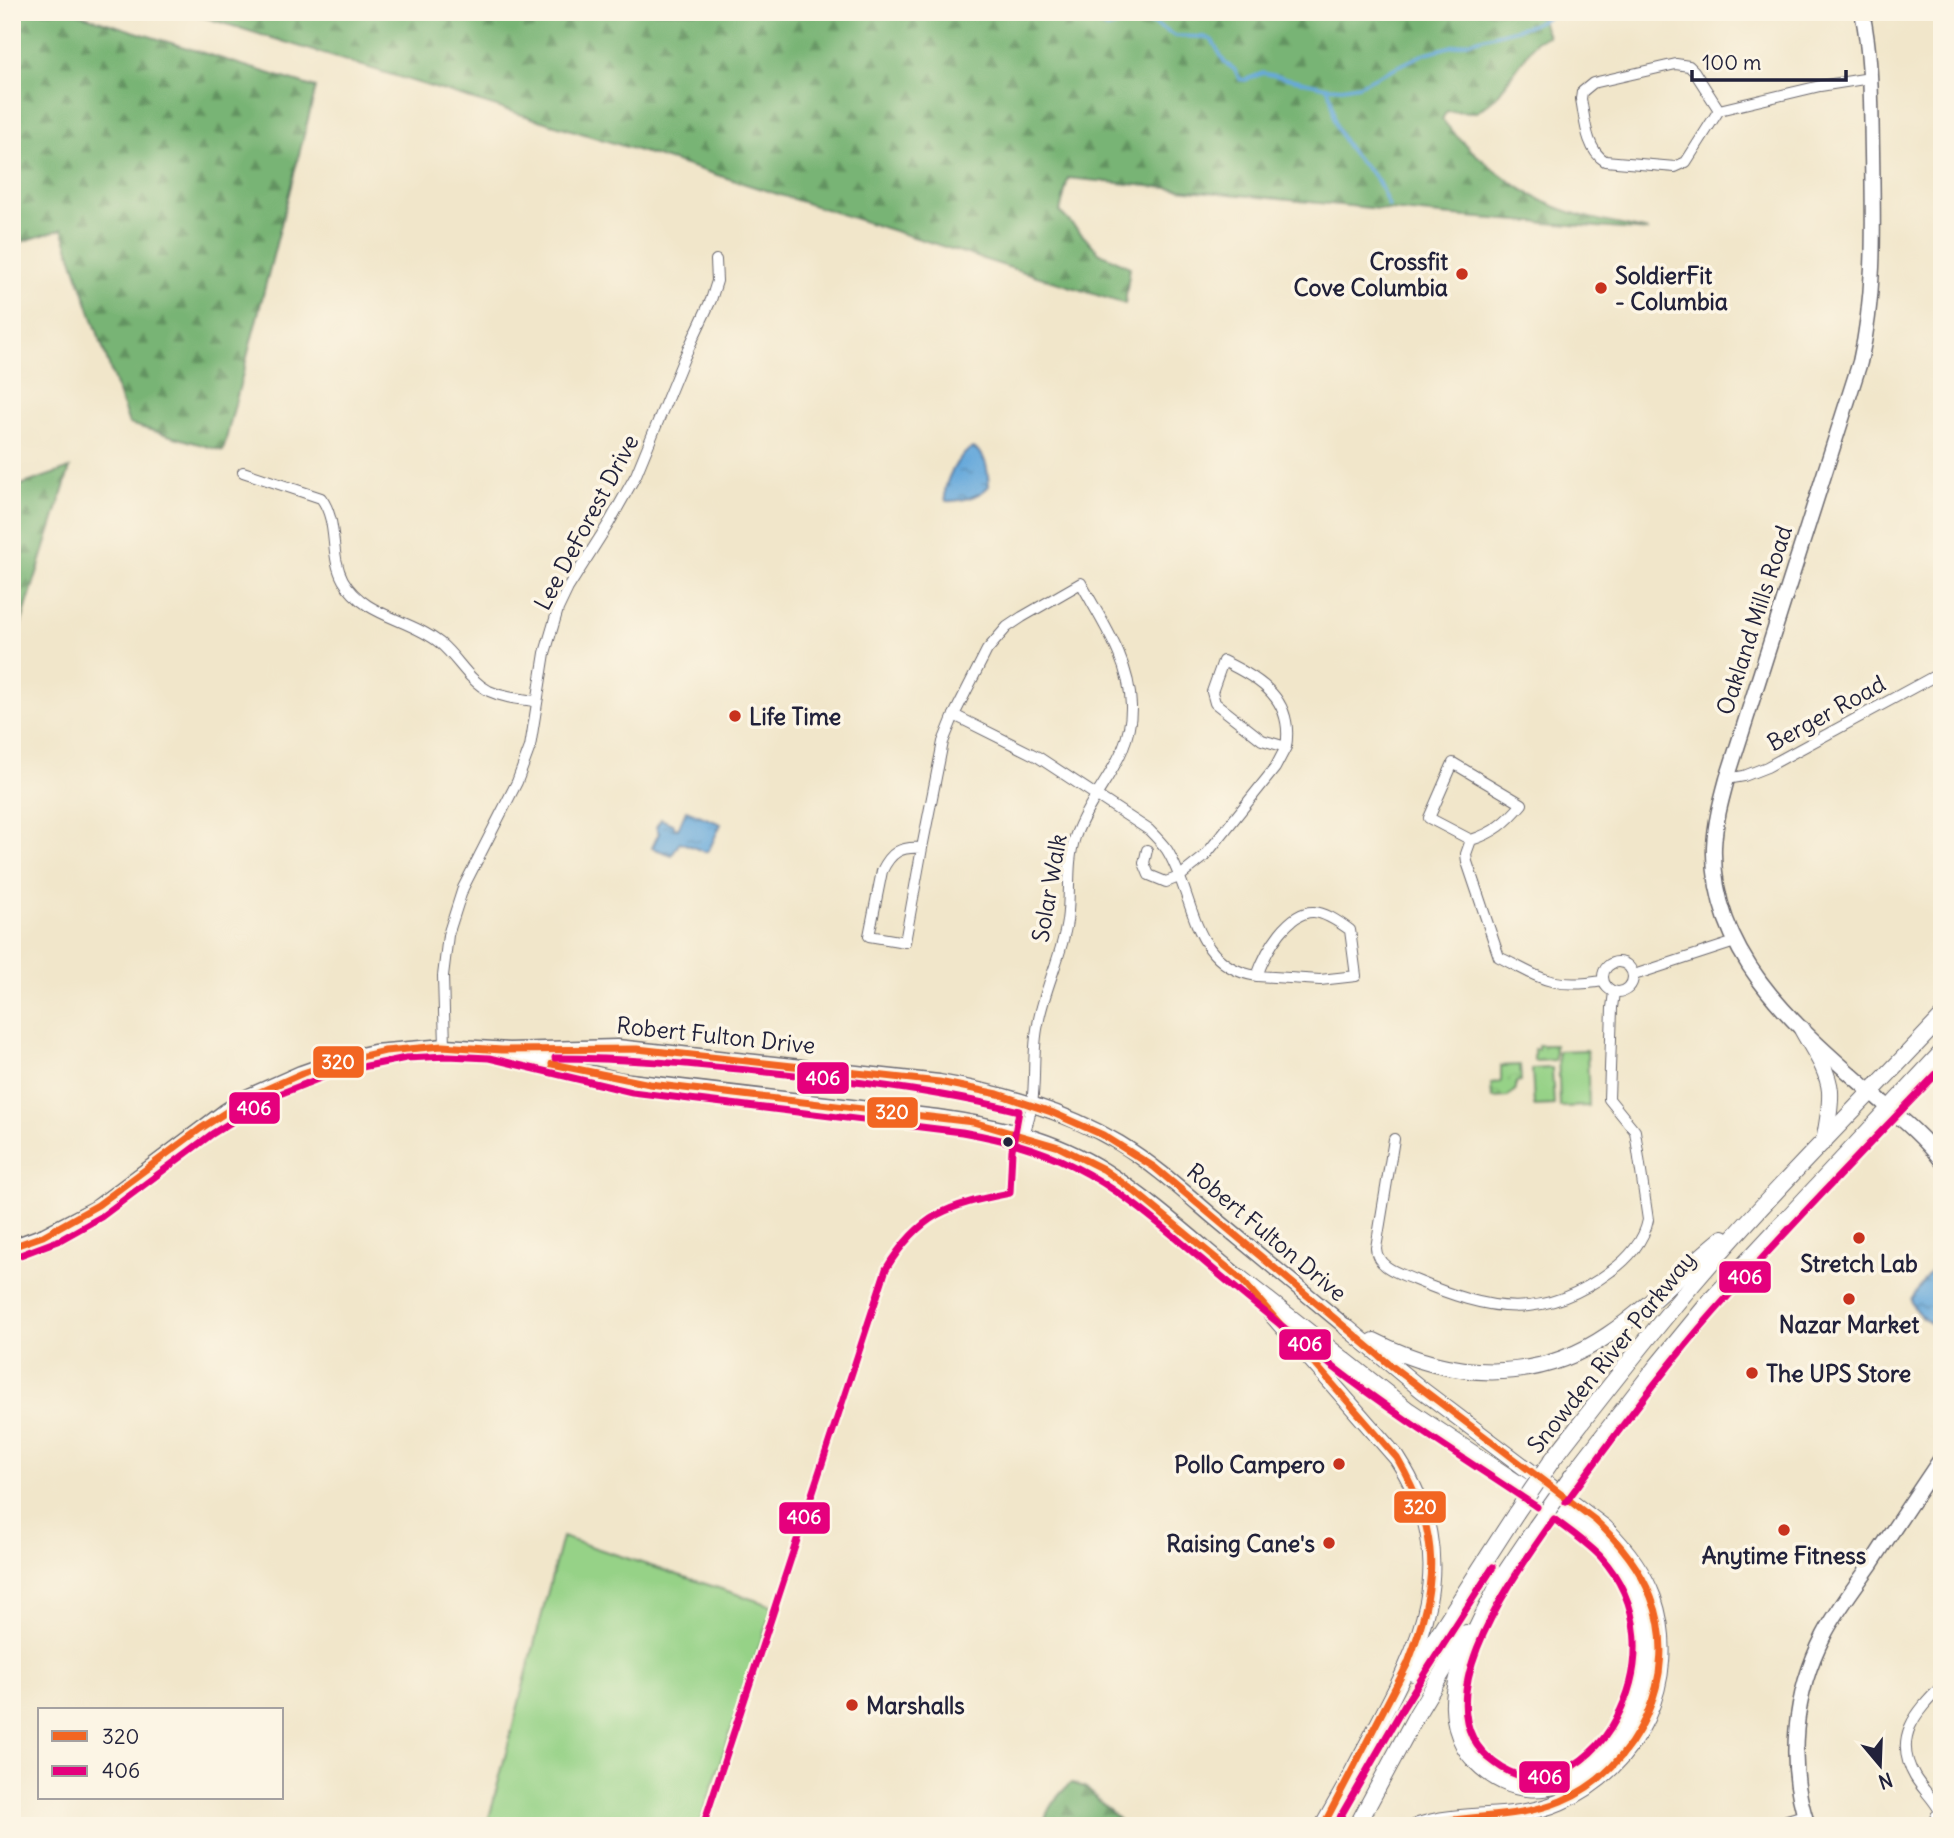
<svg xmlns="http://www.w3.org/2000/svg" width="1954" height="1838" viewBox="0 0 1954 1838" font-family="Delius,sans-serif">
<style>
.green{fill:#96d287;stroke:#5c7a61;stroke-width:2}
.forest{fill:url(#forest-firs);stroke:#4d6b58;stroke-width:2}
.park{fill:url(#park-crowns);stroke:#5c7a61;stroke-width:2}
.water{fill:url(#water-ripples);stroke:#44668b;stroke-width:2}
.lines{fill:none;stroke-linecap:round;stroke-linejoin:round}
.stream{stroke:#66a9db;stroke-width:3.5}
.street-casing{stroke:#6a676d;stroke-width:12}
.secondary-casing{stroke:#6a676d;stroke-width:17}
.primary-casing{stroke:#6a676d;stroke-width:18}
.street{stroke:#fff;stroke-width:10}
.secondary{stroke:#fff;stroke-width:14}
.primary{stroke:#fff;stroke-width:16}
.primary-bridge-casing{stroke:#6a676d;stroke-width:18;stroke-linecap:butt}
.primary-bridge{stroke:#fff;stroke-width:16}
.bus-1-casing{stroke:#fcf5e5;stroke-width:12}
.bus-2-casing{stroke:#fcf5e5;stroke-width:12}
.bus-1{stroke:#f26522;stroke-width:7}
.bus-2{stroke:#e5007d;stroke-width:7}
.poi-dot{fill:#c8321e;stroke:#fcf5e5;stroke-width:2.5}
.bus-dot{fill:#22223b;stroke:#fcf5e5;stroke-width:2.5}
.labels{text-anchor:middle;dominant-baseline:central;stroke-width:7;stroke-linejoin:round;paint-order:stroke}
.poi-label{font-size:23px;font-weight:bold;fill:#22223b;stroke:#fcf5e5;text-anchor:start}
.street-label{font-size:23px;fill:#22223b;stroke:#fcf5e5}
.line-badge{stroke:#fcf5e5;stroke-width:2.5}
.badge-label{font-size:19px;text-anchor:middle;font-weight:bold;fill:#fff}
</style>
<defs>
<pattern id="forest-firs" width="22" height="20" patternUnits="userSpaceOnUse" patternTransform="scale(1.75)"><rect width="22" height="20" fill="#78b474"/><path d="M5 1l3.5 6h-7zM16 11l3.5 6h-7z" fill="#629260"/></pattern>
<pattern id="park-crowns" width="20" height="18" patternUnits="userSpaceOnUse" patternTransform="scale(1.75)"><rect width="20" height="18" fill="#96d287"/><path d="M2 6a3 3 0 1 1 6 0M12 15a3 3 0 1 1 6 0" fill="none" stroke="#81b475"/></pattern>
<pattern id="water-ripples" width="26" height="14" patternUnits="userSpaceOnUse" patternTransform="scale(1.75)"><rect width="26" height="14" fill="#66a9db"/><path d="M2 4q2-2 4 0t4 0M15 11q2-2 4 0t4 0" fill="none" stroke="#5489b3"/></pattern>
</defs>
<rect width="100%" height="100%" fill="#fcf5e5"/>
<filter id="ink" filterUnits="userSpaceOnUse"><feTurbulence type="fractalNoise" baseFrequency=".0143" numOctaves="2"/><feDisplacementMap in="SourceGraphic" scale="14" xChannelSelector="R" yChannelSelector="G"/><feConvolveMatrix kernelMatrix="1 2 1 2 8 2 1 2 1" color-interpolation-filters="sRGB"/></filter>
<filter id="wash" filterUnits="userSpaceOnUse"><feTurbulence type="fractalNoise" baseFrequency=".00686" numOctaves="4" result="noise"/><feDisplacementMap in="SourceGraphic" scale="28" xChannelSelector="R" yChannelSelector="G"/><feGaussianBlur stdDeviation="1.57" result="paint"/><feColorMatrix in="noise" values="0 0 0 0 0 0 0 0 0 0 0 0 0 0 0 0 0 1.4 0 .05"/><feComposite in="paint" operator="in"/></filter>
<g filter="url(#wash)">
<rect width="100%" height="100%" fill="#f1e6ca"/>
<g class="green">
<path d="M1587 1050 1589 1106 1560 1107 1558 1051Z"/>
<path d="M1552 1068 1554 1105 1534 1106 1532 1069Z"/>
<path d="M562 1537 773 1606 699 1826H487Z"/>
</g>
<g class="forest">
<path d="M12 12H72L316 88 223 451 129 424 62 229 12 245Z"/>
<path d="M187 12H1538L1548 36 1537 40 1497 96 1477 112 1447 111 1442 119C1466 150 1519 193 1556 207 1585 219 1619 224 1649 231L1441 215 1068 178 1060 212 1100 253 1130 267 1125 304 695 168Z"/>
<path d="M70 468 12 653V488Z"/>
<path d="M1071 1783 1085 1787 1121 1822 1128 1826H1043C1047 1807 1057 1796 1071 1783Z"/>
</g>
<g class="park">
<path d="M1538 1045H1555V1060L1534 1061V1049H1538Z"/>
<path d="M1520 1065 1521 1081 1516 1082V1089L1508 1097 1492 1098 1491 1083 1501 1082V1066Z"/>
</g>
<g class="water">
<path d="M973 448C987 453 988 473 989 486 979 497 960 502 946 501 941 485 958 454 973 448Z"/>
<path d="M686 810 721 824 709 850 705 852 680 842 672 855 652 848 659 833 656 827 661 819 674 825V828L678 829Z"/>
<path d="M1942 1254V1330C1929 1323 1914 1314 1911 1300Z"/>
</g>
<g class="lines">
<g class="stream">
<path d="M1043 12 1052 19H1070L1077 23 1085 19 1107 28 1129 22 1152 23 1175 36 1205 37 1212 40 1225 63 1234 69 1240 79 1245 80 1263 73 1327 87 1342 88 1359 85 1426 53 1531 25 1559 12"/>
<path d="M1327 87C1335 101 1331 116 1338 130 1347 150 1359 161 1374 176 1381 183 1384 197 1389 206"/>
</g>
</g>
</g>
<g filter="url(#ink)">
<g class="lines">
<g class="street-casing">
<g id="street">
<path d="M1719 110 1694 71 1689 66 1676 64 1593 83 1582 92 1581 99C1585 119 1586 150 1605 161L1675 167 1686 162 1719 110 1820 86 1870 78"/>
<path d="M243 472 321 498C339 522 329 554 343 580 364 617 409 618 440 643 458 658 468 680 489 691 504 698 520 699 536 701"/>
<path d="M954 715 1038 757 1149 830C1155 836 1162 843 1167 850 1196 897 1190 966 1257 976 1263 959 1269 947 1280 933 1305 902 1321 909 1350 930L1356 976 1320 980 1257 976"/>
<path d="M1727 779 1744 776 1767 767 1942 672"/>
<path d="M1471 840 1429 818 1453 763 1522 804C1507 822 1494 833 1471 840L1466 854 1467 862 1499 957C1543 979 1552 989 1603 981"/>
<path d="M922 848 905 942 869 936 882 871C891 852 901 846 922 848L943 742 954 715 987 650 1007 627 1022 617 1081 583C1102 622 1130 661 1131 706 1132 760 1092 789 1075 837 1066 864 1071 893 1067 921 1062 956 1044 989 1038 1024 1032 1050 1036 1078 1032 1104 1030 1114 1027 1125 1024 1135"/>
<path d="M1147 850 1144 863 1149 875 1166 882 1179 877 1204 857 1275 768 1286 747 1262 740 1215 703 1212 692 1223 661C1261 679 1294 700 1286 747"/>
<circle cx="1618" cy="977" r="15"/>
<path d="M1634 975 1735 942"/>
<path d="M445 1046 443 976 448 935 463 888 517 782 530 747 545 653 558 609 568 588 609 523 636 475 684 358 711 300 717 281 716 260"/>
<path d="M1394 1139 1376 1248C1377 1268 1399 1273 1415 1280 1489 1311 1542 1323 1611 1271 1628 1259 1644 1241 1648 1220L1635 1131 1609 1099 1612 1008 1614 992"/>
<path d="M1941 1813C1934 1799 1923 1790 1915 1777 1892 1738 1916 1712 1942 1686"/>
<path d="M1767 1826 1804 1815"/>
<path d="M1932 1826 1936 1816 1942 1813"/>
</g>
</g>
<g class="secondary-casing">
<g id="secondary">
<path d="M1862 12C1872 58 1871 105 1872 152 1873 222 1876 293 1860 362L1727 779C1721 801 1715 823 1714 847 1711 957 1798 1028 1873 1094 1897 1115 1922 1135 1942 1161"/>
<path d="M517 1053 549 1063 621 1080 937 1117C995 1125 1055 1139 1105 1171 1153 1202 1196 1242 1240 1278"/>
<path d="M12 1247 44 1235 96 1208 224 1112 249 1096 301 1073 338 1060 374 1052 445 1046 509 1050 617 1047 939 1082C1002 1093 1063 1110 1119 1143 1152 1163 1182 1190 1211 1215 1256 1252 1301 1290 1346 1327"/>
<path d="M1808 1826C1786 1764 1794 1693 1824 1635 1837 1610 1855 1587 1871 1564 1894 1528 1918 1493 1942 1457"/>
</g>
</g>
<g class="primary-casing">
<g id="primary">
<path d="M1802 1029C1812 1048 1828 1069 1830 1091 1831 1108 1827 1125 1824 1142"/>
<path d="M1240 1278 1408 1410 1586 1529C1606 1547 1624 1566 1635 1591 1645 1616 1650 1648 1646 1675 1632 1752 1545 1832 1475 1761 1458 1743 1451 1716 1455 1692 1462 1650 1485 1613 1503 1575"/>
<path d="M1267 1309 1397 1458C1475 1579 1404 1671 1348 1781"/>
<path d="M1346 1327 1422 1390 1605 1528C1625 1548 1643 1571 1653 1598 1681 1679 1638 1769 1560 1802 1514 1822 1464 1811 1418 1826"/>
<path d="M1374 1341C1450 1380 1535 1385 1608 1335 1650 1307 1684 1269 1723 1238"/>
<path d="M1553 1459C1599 1400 1644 1341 1692 1285 1771 1192 1859 1106 1942 1017"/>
<path d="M1572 1476 1656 1367 1710 1301 1942 1052"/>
<path d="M1499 1582 1536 1527"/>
<path d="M1413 1673 1516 1513"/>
<path d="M1323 1826 1353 1773"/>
<path d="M1357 1826 1417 1714 1466 1633"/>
</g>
</g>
<use href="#street" class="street"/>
<use href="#secondary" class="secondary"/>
<use href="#primary" class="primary"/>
<g class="primary-bridge-casing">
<g id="primary-bridge">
<path d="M1516 1513 1553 1459"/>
<path d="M1536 1527 1572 1476"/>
</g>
</g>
<use href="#primary-bridge" class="primary-bridge"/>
<g class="bus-1-casing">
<g id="bus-1">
<path d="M552 1064 650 1084 973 1122 1059 1147 1103 1169 1134 1191 1240 1278 1397 1458C1441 1535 1439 1582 1408 1663L1323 1826"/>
<path d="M12 1247 43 1236 98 1205 200 1129 251 1096 303 1073 330 1064 385 1051 442 1046 502 1050 637 1049 939 1082 998 1094 1051 1112 1103 1135 1154 1167 1389 1364 1595 1520C1619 1542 1639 1566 1651 1597 1682 1674 1637 1770 1561 1801 1516 1820 1465 1814 1419 1826"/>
</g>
</g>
<g class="bus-2-casing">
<g id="bus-2">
<path d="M555 1058C623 1058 689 1064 757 1071 845 1080 933 1090 1019 1111L1012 1150 1010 1193C949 1205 920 1213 886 1269L704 1823"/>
<path d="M15 1257 60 1240 101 1217 212 1134 272 1097 333 1073 406 1058 448 1056 489 1058 632 1092 962 1132C1001 1139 1038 1148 1073 1166 1121 1190 1161 1225 1201 1259 1244 1296 1288 1331 1332 1366 1398 1417 1468 1461 1537 1507"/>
<path d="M1566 1502C1609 1443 1652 1385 1699 1329 1777 1239 1860 1154 1942 1068"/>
<path d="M1554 1519C1570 1531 1586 1542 1600 1556 1642 1602 1645 1666 1616 1719 1604 1743 1580 1766 1554 1775 1533 1782 1512 1776 1495 1763 1416 1707 1515 1575 1554 1519Z"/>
<path d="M1335 1826 1404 1706 1493 1567"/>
</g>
</g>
<use href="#bus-1" class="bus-1"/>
<use href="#bus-2" class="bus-2"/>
</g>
</g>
<g class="poi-dot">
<circle cx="1462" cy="274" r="7"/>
<circle cx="1601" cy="288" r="7"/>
<circle cx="735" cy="716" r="7"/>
<circle cx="1859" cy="1238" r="7"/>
<circle cx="1849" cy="1299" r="7"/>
<circle cx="1752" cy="1373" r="7"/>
<circle cx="1339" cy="1464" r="7"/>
<circle cx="1784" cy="1530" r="7"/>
<circle cx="1329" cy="1543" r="7"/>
<circle cx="852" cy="1705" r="7"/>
</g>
<circle class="bus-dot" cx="1008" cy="1142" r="6"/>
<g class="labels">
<g class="poi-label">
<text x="1448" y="261" text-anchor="end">Crossfit<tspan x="1448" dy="26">Cove Columbia</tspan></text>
<text x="1615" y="275">SoldierFit<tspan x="1615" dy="26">- Columbia</tspan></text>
<text x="749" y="716">Life Time</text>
<text x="1859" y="1263" text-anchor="middle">Stretch Lab</text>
<text x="1849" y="1324" text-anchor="middle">Nazar Market</text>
<text x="1766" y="1373">The UPS Store</text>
<text x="1325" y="1464" text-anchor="end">Pollo Campero</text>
<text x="1315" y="1543" text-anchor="end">Raising Cane's</text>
<text x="1784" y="1555" text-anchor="middle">Anytime Fitness</text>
<text x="866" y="1705">Marshalls</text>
</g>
<g class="street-label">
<text transform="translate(586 522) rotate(-62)">Lee DeForest Drive</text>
<text transform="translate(1754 620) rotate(-72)">Oakland Mills Road</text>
<text transform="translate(1826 713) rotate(-29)">Berger Road</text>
<text transform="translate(1049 888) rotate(-80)">Solar Walk</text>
<text transform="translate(716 1035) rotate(6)">Robert Fulton Drive</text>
<text transform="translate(1267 1232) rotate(40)">Robert Fulton Drive</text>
<text transform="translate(1611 1352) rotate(-51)">Snowden River Parkway</text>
</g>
</g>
<g class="line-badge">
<rect x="312" y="1045" width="53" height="34" rx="7" fill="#f26522"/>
<rect x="796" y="1061" width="54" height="34" rx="7" fill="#e5007d"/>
<rect x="228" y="1091" width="53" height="34" rx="7" fill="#e5007d"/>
<rect x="866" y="1096" width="53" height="33" rx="7" fill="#f26522"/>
<rect x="1718" y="1260" width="54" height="34" rx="7" fill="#e5007d"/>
<rect x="1278" y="1328" width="54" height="33" rx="7" fill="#e5007d"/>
<rect x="1393" y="1490" width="54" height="34" rx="7" fill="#f26522"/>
<rect x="778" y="1501" width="53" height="34" rx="7" fill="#e5007d"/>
<rect x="1518" y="1760" width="53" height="34" rx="7" fill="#e5007d"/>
</g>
<g class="badge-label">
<text x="338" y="1069">320</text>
<text x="823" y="1085">406</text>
<text x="254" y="1115">406</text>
<text x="892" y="1119">320</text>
<text x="1745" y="1284">406</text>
<text x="1305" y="1351">406</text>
<text x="1420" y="1514">320</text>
<text x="804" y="1524">406</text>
<text x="1545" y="1784">406</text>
</g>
<rect width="1954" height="1838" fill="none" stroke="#fcf5e5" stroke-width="42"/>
<rect x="38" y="1708" width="245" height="91" fill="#fcf5e5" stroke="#a5a1a1" stroke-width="2"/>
<rect x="52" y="1731" width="35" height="10" fill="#f26522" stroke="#a5a1a1" stroke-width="2"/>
<text x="102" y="1744" font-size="21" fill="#22223b">320</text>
<rect x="52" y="1766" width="35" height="10" fill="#e5007d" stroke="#a5a1a1" stroke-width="2"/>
<text x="102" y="1778" font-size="21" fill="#22223b">406</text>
<g transform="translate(1880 1765) rotate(161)" stroke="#fcf5e5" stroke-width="5" paint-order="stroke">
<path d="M0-5L12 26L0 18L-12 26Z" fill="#22223b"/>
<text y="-10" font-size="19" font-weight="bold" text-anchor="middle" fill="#22223b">N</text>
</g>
<path d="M1692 70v10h154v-10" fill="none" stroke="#22223b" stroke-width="3.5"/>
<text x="1702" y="70" font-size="21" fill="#22223b" stroke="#fcf5e5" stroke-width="5" paint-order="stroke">100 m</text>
</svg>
